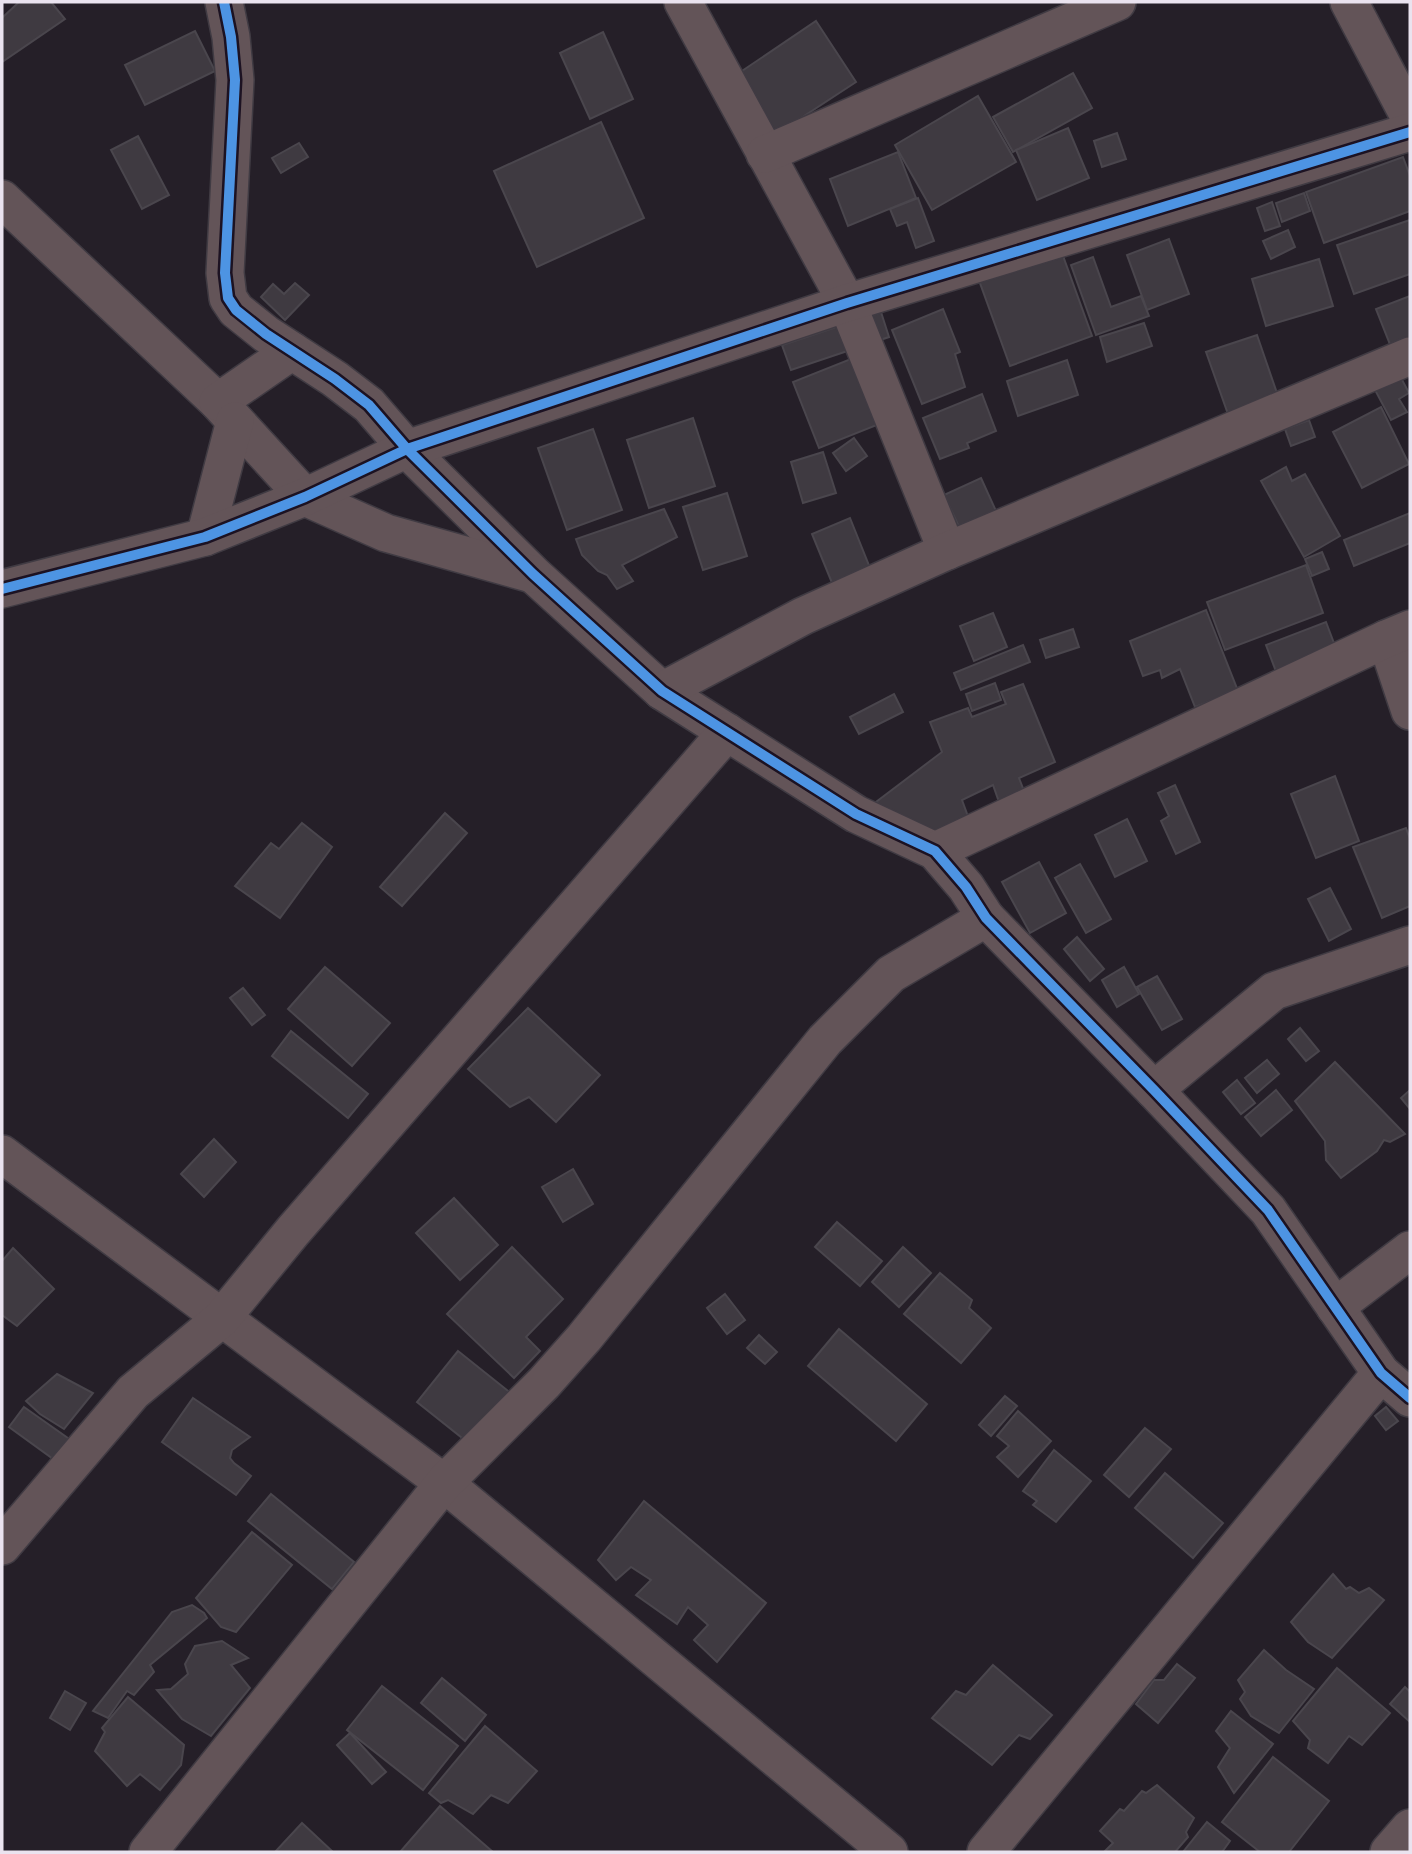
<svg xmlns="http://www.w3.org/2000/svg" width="1412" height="1854" viewBox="0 0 1412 1854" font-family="Helvetica,sans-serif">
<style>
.building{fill:#3f3a41;stroke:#4a464d;stroke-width:2}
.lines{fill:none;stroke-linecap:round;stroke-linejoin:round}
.street-casing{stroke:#403b43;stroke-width:40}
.street{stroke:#635458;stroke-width:37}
.cycleway-casing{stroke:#1c1222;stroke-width:15}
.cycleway{stroke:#4d94e3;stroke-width:10}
</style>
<rect width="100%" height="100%" fill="#251f28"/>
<g class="building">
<path d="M19 2H51L65 19 2 62V18Z"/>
<path d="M816 21 856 82 775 135 736 75Z"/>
<path d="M195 31 215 71 145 105 125 65Z"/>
<path d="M603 32 633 99 590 119 560 53Z"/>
<path d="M1073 73 1092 108 1013 152 993 117Z"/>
<path d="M978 96 1016 162 932 210 895 145Z"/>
<path d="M601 122 644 218 537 267 494 171Z"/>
<path d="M1068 128 1089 178 1037 200 1016 150Z"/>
<path d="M1117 133 1126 159 1102 167 1094 141Z"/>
<path d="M138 136 169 195 142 209 111 150Z"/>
<path d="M299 143 308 157 281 173 272 158Z"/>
<path d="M898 152 916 198 848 226 830 179Z"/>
<path d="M1403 157 1410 176V211L1324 243 1306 192Z"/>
<path d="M1304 193 1310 211 1282 222 1276 203Z"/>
<path d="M918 198 934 241 916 248 907 222 897 226 890 209Z"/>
<path d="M1272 202 1280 226 1265 231 1257 208Z"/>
<path d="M1410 220V274L1354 294 1337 245Z"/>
<path d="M1288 230 1295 247 1271 259 1263 241Z"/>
<path d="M1169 239 1189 294 1147 310 1127 255Z"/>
<path d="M1058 242 1092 336 1010 366 976 272Z"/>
<path d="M1093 257 1111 307 1141 296 1149 316 1096 335 1071 265Z"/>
<path d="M1319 259 1333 306 1266 326 1252 279Z"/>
<path d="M295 283 309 295 285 320 261 297 273 284 284 294Z"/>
<path d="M1410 296V346L1393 352 1376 309Z"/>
<path d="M943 309 960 352 955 354 965 387 922 404 892 330Z"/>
<path d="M881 312 889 337 791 370 782 345Z"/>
<path d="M1144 323 1152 346 1107 362 1100 337Z"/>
<path d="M1257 335 1279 399 1229 417 1206 352Z"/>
<path d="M881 347 907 413 819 448 793 382Z"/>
<path d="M1067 360 1078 395 1018 416 1007 381Z"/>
<path d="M1400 376 1409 393 1399 399 1407 412 1391 420 1375 390Z"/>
<path d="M982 394 996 431 967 443 969 448 940 459 923 418Z"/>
<path d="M1381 407 1409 464 1362 488 1333 432Z"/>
<path d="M693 418 715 486 649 508 627 440Z"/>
<path d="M1309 420 1315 437 1291 446 1285 429Z"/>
<path d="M593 429 622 510 567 530 538 448Z"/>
<path d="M854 438 867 456 846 471 833 453Z"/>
<path d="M823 452 836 493 803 503 791 462Z"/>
<path d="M1286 467 1292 481 1305 474 1340 536 1304 557 1261 481Z"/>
<path d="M981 478 996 511 960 529 944 495Z"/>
<path d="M727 493 747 556 703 570 683 507Z"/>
<path d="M664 509 677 537 622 565 633 581 617 589 607 575 598 571 582 555 576 539Z"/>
<path d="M1410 513V543L1354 566 1344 540Z"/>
<path d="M850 518 870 568 832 583 812 534Z"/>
<path d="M1322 552 1329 569 1312 576 1305 559Z"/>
<path d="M1306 565 1323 613 1225 650 1207 602Z"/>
<path d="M1206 610 1238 691 1195 707 1180 669 1162 678 1160 670 1143 676 1130 641Z"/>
<path d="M993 613 1007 647 974 661 960 626Z"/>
<path d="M1326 622 1343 667 1283 690 1266 645Z"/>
<path d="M1073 629 1079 647 1046 658 1040 640Z"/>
<path d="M1023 645 1030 662 961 690 954 673Z"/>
<path d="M995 683 1001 700 972 711 966 694Z"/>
<path d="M1023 684 1055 762 1019 778 1033 814 1007 825 993 785 962 800 977 841 945 855 917 831 876 802 942 752 930 722 968 708 972 717 1006 704 1001 692Z"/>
<path d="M894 694 903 712 859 734 850 717Z"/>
<path d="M1335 776 1359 841 1316 858 1291 794Z"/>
<path d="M1175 785 1200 842 1176 854 1161 821 1169 816 1158 793Z"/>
<path d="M445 813 467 833 402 906 380 887Z"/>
<path d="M1127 819 1147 861 1115 877 1095 835Z"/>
<path d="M302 823 332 847 280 918 235 886 271 843 279 849Z"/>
<path d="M1406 828 1410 839V906L1382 918 1353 847Z"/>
<path d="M1039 862 1066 913 1030 933 1002 882Z"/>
<path d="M1080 864 1111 919 1086 933 1055 878Z"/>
<path d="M1330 888 1351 929 1329 941 1308 899Z"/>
<path d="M1077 937 1104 969 1090 981 1064 949Z"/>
<path d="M325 967 390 1023 352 1066 288 1009Z"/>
<path d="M1124 967 1139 994 1117 1007 1102 980Z"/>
<path d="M1157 976 1182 1019 1162 1030 1137 987Z"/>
<path d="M243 988 265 1015 252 1025 230 998Z"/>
<path d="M528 1008 600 1075 556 1122 529 1097 510 1107 468 1069Z"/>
<path d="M1300 1028 1319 1051 1306 1061 1288 1039Z"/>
<path d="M291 1031 368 1094 348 1118 272 1056Z"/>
<path d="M1267 1060 1279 1074 1257 1093 1245 1078Z"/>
<path d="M1335 1062 1405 1134 1390 1142 1384 1140 1377 1151 1341 1178 1326 1160 1325 1141 1295 1101Z"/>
<path d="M1237 1080 1255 1103 1241 1114 1223 1092Z"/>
<path d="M1276 1090 1292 1110 1261 1136 1245 1117Z"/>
<path d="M1410 1090V1109L1401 1098Z"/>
<path d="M214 1139 236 1162 204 1197 181 1174Z"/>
<path d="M573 1169 593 1204 563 1222 542 1187Z"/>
<path d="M454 1198 498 1245 460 1280 416 1233Z"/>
<path d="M837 1222 882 1261 860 1286 815 1247Z"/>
<path d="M512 1247 563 1299 526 1337 540 1351 514 1378 447 1314Z"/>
<path d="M903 1247 931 1273 899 1307 872 1282Z"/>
<path d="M13 1248 54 1289 17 1326 2 1315V1261Z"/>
<path d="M940 1273 972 1300 969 1308 991 1328 961 1363 904 1314Z"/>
<path d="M725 1294 745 1320 727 1334 707 1308Z"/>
<path d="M839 1329 927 1404 896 1441 808 1366Z"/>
<path d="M759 1335 777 1352 765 1364 747 1348Z"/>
<path d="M458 1351 517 1398 476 1449 417 1402Z"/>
<path d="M57 1374 93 1393 64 1429 40 1414 26 1401Z"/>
<path d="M1005 1396 1017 1406 991 1436 979 1425Z"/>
<path d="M193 1398 250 1437 232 1450 230 1458 234 1463 251 1476 236 1495 162 1442Z"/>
<path d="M24 1407 82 1448 67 1469 9 1427Z"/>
<path d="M1386 1407 1398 1421 1386 1430 1375 1416Z"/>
<path d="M1018 1411 1051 1441 1018 1477 997 1457 1009 1446 997 1436Z"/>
<path d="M1145 1428 1171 1449 1129 1497 1104 1475Z"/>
<path d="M1054 1450 1091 1481 1056 1522 1033 1505 1037 1501 1023 1491Z"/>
<path d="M1165 1473 1223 1523 1193 1558 1135 1508Z"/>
<path d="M271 1494 354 1562 332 1589 248 1521Z"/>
<path d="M644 1501 766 1603 717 1662 694 1640 708 1625 688 1607 677 1624 636 1595 651 1580 631 1567 616 1580 598 1560Z"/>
<path d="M252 1532 292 1565 236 1632 221 1627 196 1598Z"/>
<path d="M1333 1574 1346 1589 1350 1587 1359 1593 1369 1588 1384 1600 1332 1658 1308 1642 1291 1622Z"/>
<path d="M192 1605 204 1613 207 1618 150 1665 154 1672 134 1695 127 1691 108 1718 93 1711 172 1612Z"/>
<path d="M222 1641 248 1658 231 1665 250 1688 211 1736 182 1719 157 1690 171 1689 188 1674 185 1664 195 1646Z"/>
<path d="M1264 1650 1286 1670 1314 1689 1279 1733 1251 1716 1240 1699 1245 1692 1238 1680Z"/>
<path d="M1177 1664 1195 1678 1158 1723 1136 1704 1154 1680H1164Z"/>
<path d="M993 1665 1052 1715 1030 1739 1019 1735 992 1765 932 1718 956 1691 966 1695Z"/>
<path d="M1337 1668 1390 1713 1362 1745 1349 1736 1328 1763 1308 1748 1310 1740 1293 1721Z"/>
<path d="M442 1678 486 1715 465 1741 421 1703Z"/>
<path d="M382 1686 458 1746 423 1790 347 1730Z"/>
<path d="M1405 1687 1410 1692V1722L1390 1704Z"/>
<path d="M65 1691 86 1703 70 1730 50 1718Z"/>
<path d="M128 1697 184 1745 181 1765 160 1790 140 1774 127 1786 95 1751 105 1732 102 1728Z"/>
<path d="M1231 1711 1273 1744 1234 1793 1218 1767 1230 1748 1216 1731Z"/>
<path d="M485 1726 537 1771 508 1803 491 1795 473 1814 448 1800 441 1803 429 1793Z"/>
<path d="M350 1733 386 1772 372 1784 337 1745Z"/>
<path d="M1273 1757 1329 1801 1289 1852H1260L1222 1822Z"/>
<path d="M1157 1785 1194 1818 1186 1832 1188 1837 1175 1852H1104L1113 1843 1100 1831 1120 1809 1124 1811 1142 1791 1146 1793Z"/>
<path d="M440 1806 493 1852H400Z"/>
<path d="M1207 1822 1230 1841 1222 1852H1183Z"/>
<path d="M302 1823 333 1852H275Z"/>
</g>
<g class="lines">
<g class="street-casing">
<g id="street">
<path d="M224 2 231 37 235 80 225 273 228 298 236 310 266 334 335 379 369 405 407 449 533 574 662 691 856 814 935 851 966 887 986 918 1154 1090 1268 1210 1381 1373 1410 1398"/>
<path d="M683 2 847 303 947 551"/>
<path d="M1349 2 1410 118"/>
<path d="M765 154 1117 2"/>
<path d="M2 199 218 402 305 497 386 533 532 574"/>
<path d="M218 402 292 351"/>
<path d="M205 537 235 421"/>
<path d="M2 589 205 537 305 497 407 449 847 303 1410 132"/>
<path d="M1386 639 1410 711"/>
<path d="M662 691 803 616 947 551 1410 356"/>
<path d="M935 851 1386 639 1410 629"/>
<path d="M1154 1090 1274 991 1410 945"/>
<path d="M2 1154 444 1483 889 1852"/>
<path d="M1335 1307 1410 1250"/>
<path d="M2 1546 133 1392 221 1319 293 1231 727 732"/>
<path d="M148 1852 444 1483 544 1383 584 1338 825 1040 891 974 986 918"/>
<path d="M986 1852 1381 1373"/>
<path d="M1389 1852 1410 1828"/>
</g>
</g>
<use href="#street" class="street"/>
<g class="cycleway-casing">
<g id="cycleway">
<path d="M224 2 231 37 235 80 225 273 228 298 236 310 266 334 335 379 369 405 407 449 533 574 662 691 856 814 935 851 966 887 986 918 1154 1090 1268 1210 1381 1373 1410 1398"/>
<path d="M2 589 205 537 305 497 407 449 847 303 1410 132"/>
</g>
</g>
<use href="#cycleway" class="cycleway"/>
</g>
<rect width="1412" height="1854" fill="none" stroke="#eae3ef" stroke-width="7"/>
</svg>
